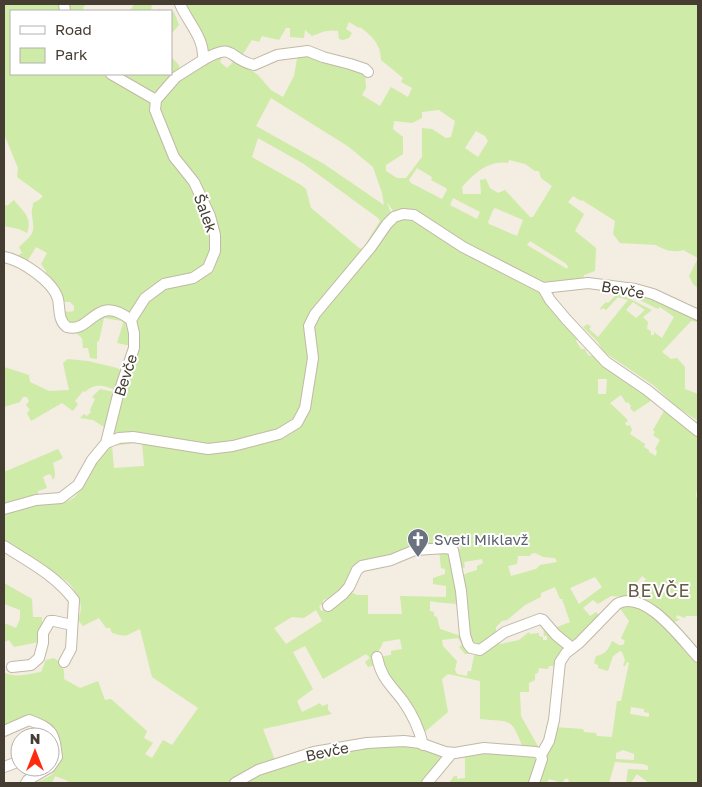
<svg xmlns="http://www.w3.org/2000/svg" width="702" height="787" viewBox="0 0 702 787" font-family="'Golos Text',sans-serif">
<style>
.green{fill:#ceeba7;fill-rule:evenodd}
.lines{fill:none;stroke-linecap:round;stroke-linejoin:round}
.minor-casing{stroke:#c2b8a7;stroke-width:12}
.minor{stroke:#fff;stroke-width:10}
.labels{text-anchor:middle;dominant-baseline:central;stroke-width:4;stroke-linejoin:round;paint-order:stroke}
.street-label{font-size:15px;fill:#453d32;stroke:#fff}
.worship-label{font-size:15px;fill:#5b616d;stroke:#fff;text-anchor:start}
.quarter-label{font-size:18px;letter-spacing:1px;fill:#685b49;stroke:#fff}
</style>
<rect width="100%" height="100%" fill="#f3ede2"/>
<g class="green">
<path d="M4 4H63V11H11V74H105L138 89 154 103 158 102C173 78 195 63 222 52L224 54 220 62 227 68 236 59 252 67 251 70 258 75 271 90 283 97 294 76 298 53C309 53 356 65 365 72L366 88 362 95 380 106 391 87 408 97 412 88 401 82 403 78 381 60C381 44 372 36 360 27L359 28 349 22 346 29 352 33 349 38 343 40 339 39 338 31C328 29 320 33 312 36L305 30 304 38 290 37V28H286L279 40 262 36 259 42 252 40 241 57 230 50 224 49 206 57 202 39 190 21 182 4H698V288L693 284 689 276 698 258 683 250C674 253 664 250 656 245L620 243 613 234 615 221 582 200 581 201 573 196 568 202 584 214 575 231 596 248 595 271 584 275 583 282 555 285 540 284 466 247 418 215 412 213 393 211 387 202 391 214 390 218 365 252 331 292 307 323 306 338 311 350V361L302 406 294 423 281 429 220 444 180 442 136 435 112 436 111 434 123 383 137 350 135 317 132 312C121 312 107 306 97 310 86 314 84 326 71 326L63 320 62 311 69 312 74 311V306L70 302H62L59 294 44 277 46 271 41 264 47 253 36 247 28 260 36 269 35 270 15 257 22 253 19 247C33 233 35 235 32 215 31 212 33 207 33 203L39 200 43 196 17 177 18 168 4 134ZM271 98 349 147 373 167 382 193 384 205 324 164 256 126ZM439 110 455 121 451 137 446 138 432 129 422 128V157L406 178H397L386 171V165L403 154V137L393 129 394 121 412 123 422 118V112ZM476 131 485 136 488 141 478 157 465 148ZM258 138 304 164 378 218 380 221 364 247 362 249 359 248 311 208 306 189 301 185 252 157ZM509 160 525 164 535 171H539L541 178 552 186 533 217H530L505 190 498 193 490 188 486 179 480 180 481 194H463L462 187C474 174 488 160 508 163ZM417 168 432 177 431 180 446 188 447 190 442 199 411 183 409 180ZM453 198 480 212 477 219 450 205ZM495 208 523 220 517 236 489 224 488 222 493 210ZM530 241 565 263 568 266 567 269 527 245Z"/>
<path d="M66 4H86L83 8 84 11H67Z"/>
<path d="M134 4H152L151 11H130Z"/>
<path d="M158 9 174 12 179 25 171 34V11H158Z"/>
<path d="M171 57 179 65V70L156 95 112 74H171Z"/>
<path d="M14 200C23 212 33 217 27 233L19 229 4 226V204L7 206Z"/>
<path d="M404 216 416 218 470 253 539 288 542 297 579 336 576 341 581 349H585L588 355 596 357 606 367H609L627 382 651 396 652 400 634 412 630 408 631 406 628 402 626 403 621 395 610 403 626 418 628 421 625 423 627 426 630 425 632 430 630 434 645 444 644 447 649 450V452L656 456 657 451 655 449 660 440 653 435 655 432 653 430 665 409 698 435V488L697 489 696 496 698 500V616H686L685 618 677 615 676 618 680 620 674 622 634 600 646 579 642 576 625 597 611 596 598 604 593 600 583 608 590 616 596 612 602 618 574 644H571L552 629 570 622 562 599H560L555 587 541 593V597L525 605 507 620 502 621 496 627V636L483 647 477 648 472 647 469 642 460 577 467 573 477 570V566L483 563 482 559 464 562 465 567 460 569 458 568 456 551 461 548 459 545 415 548 407 550 388 559 363 563 357 568 349 582 339 595 323 600V604L319 606 321 611 324 610 326 612 349 591 357 595H368V614H402L400 596 446 597V586L433 584V578L445 574V569L441 568 439 549 448 550 452 553 460 604C450 603 439 603 430 601V611L434 612V616L437 617 440 629 464 637 469 648 474 651 470 654H465L459 647 462 645 458 638 442 640 443 646 457 661 455 670 457 674 467 676 468 671H471L474 656 496 641 500 644 519 640 529 632 530 634 539 633V636L543 637V640H547V636H544L543 626 544 625 567 647 558 666H549L548 669 539 668 538 673 535 674V680L529 683V692H520L521 716 539 748 536 750 523 748C511 717 512 722 480 719V681L448 674 442 679 448 712 420 736C415 728 411 719 405 712 394 696 373 679 378 657L391 655V651L402 649 400 639 383 642C380 651 374 655 374 665L368 667 365 662 370 658 366 654 323 679 305 646 293 652 313 689 297 701 302 712 320 703 322 706 328 704V710L332 714 263 729 275 760 257 768 231 783H67L68 781 55 776 52 783H35C40 781 48 778 52 774 57 769 59 763 59 756 60 724 28 718 4 728V660L5 673C17 678 28 674 41 672L46 660 54 658C63 663 65 670 64 679L80 688 98 681 105 700 111 699 147 731 144 738 153 743 145 754 152 758 163 740 172 745 198 708 152 677 140 629C125 635 130 638 112 633L110 628H106L99 618 83 626 78 620C79 616 81 612 81 608 81 599 74 589 68 582L4 541V511C13 508 23 504 33 503 45 501 58 507 70 500 80 495 82 485 86 475 93 459 105 444 123 440 144 435 186 449 209 452 219 453 279 441 287 436 297 430 303 421 307 410 312 392 317 371 316 353 316 343 309 334 312 324L389 226 395 220ZM598 379H607L606 394H598ZM142 442 144 466 114 468 112 446ZM535 553 543 557 555 558 557 562 540 565 536 569 511 576 508 566 517 564 518 556H530L531 554ZM595 577 602 587 579 604 570 588ZM316 610 322 621 286 644 274 628 292 617 304 618Z"/>
<path d="M635 291 698 318V322L691 321 662 352 671 359 677 358 685 367V389L698 394V421L676 406 653 385 604 352 597 341 583 327 588 324 591 327 589 329 598 337 628 300 618 297 606 310 603 308 601 310 600 308 606 302 608 303 618 293 652 310 643 317 648 322 647 329 651 331V335H654V332L662 338 674 317 660 307 658 309 623 292ZM633 302 645 310 636 318 626 310Z"/>
<path d="M112 314 130 322 131 346 117 343 123 323 122 321 104 318 99 341 97 342V359L90 358 88 348H83L82 338 75 332 94 317Z"/>
<path d="M68 359 88 361 117 368 120 370 121 374 116 391C106 385 94 383 85 392L83 391 75 401 78 404 73 411 62 403 31 421 27 413 30 410 26 405 29 401 27 397H23L20 402 4 407V367L29 375 30 382 49 391 69 390 63 363Z"/>
<path d="M100 389 114 392 107 429 93 420 80 418 84 414 87 416 91 412 90 410 95 399 92 397Z"/>
<path d="M58 449 63 458 53 463C54 469 57 475 53 480L51 475 49 474 43 477 47 488 38 491V497L4 507V472Z"/>
<path d="M4 583 32 599 33 617H42V629L39 630V642L14 647 9 640 4 642V623L16 628 20 619V610L4 604Z"/>
<path d="M629 603 654 614 698 660V783H649L637 774 631 783H626L628 769 648 770V766L643 764 615 762 609 783H568L569 780 566 778 562 783 549 779 547 783H538L554 727 583 729 584 732 596 733 597 736 612 737 617 701H621L629 663 627 662 625 666H623L625 660 622 652 620 651 613 656 608 671 598 668V665L594 663 596 656C606 654 608 650 612 641L619 645H623L625 641 621 638 629 621 619 607ZM631 707 644 709V712L649 713V717L630 714ZM623 750 634 754V760L616 759V753Z"/>
<path d="M402 743 445 754 424 783H239L245 779 311 756Z"/>
<path d="M473 751 538 756 533 783H449L454 776H457V779L465 778V758H454Z"/>
</g>
<g class="lines">
<g class="minor-casing">
<g id="minor">
<path d="M64 4 65 11"/>
<path d="M203 60C236 41 227 59 254 65L277 55 308 51 323 57 350 64 365 69 368 72"/>
<path d="M111 74 156 100"/>
<path d="M4 257C21 260 53 281 58 299 60 309 58 321 67 327 92 334 95 292 131 320L134 333V348L118 395 106 443 92 460 78 485 61 498 36 500 4 509"/>
<path d="M543 288 588 283 635 289 653 294 698 315"/>
<path d="M131 320 145 298 164 284 193 278 208 268 215 251V235L210 216 194 182 174 157 155 110 156 100 176 77 203 60C205 38 188 23 180 4"/>
<path d="M106 443 119 438 133 437 208 449 233 446 279 434 297 423 305 408 313 358 309 326 315 314 371 247 387 224 394 217 403 214 414 215 463 247 543 288 550 300 566 319 606 362 647 390 698 431"/>
<path d="M4 546C29 562 55 575 74 600L71 649 64 662"/>
<path d="M328 606 343 594 349 587 357 570 362 566 391 560 415 550 446 548 453 550 461 591 465 635 468 644 471 648 480 650 505 632 540 619 543 620 556 635 572 648"/>
<path d="M377 657C381 678 391 685 403 701 413 715 419 728 423 745"/>
<path d="M12 667 31 665 39 658 43 643V633L50 621H54L72 625"/>
<path d="M4 731 29 720C53 729 54 732 57 757L50 767 28 780 26 783"/>
<path d="M541 755 549 741 554 720 560 662 566 653 579 643 617 604C645 588 682 640 698 657"/>
<path d="M4 767 20 761"/>
<path d="M235 783 258 770 314 752 367 743 404 741 420 743 445 752 455 753 484 748 536 752 540 754 542 759 534 783"/>
<path d="M427 783 452 753"/>
</g>
</g>
<use href="#minor" class="minor"/>
</g>
<defs>
<g id="church-pin" transform="scale(1.125)"><path d="M0 17L-7.5 6A9.5 9.5 0 1 1 7.5 6Z" fill="#6b7280" stroke="#fff"/><path d="M-1.2-6h2.4v3.5h3.3v2.4h-3.3V6h-2.4V-.1h-3.3v-2.4h3.3Z" fill="#fff"/></g>
</defs>
<g fill-rule="evenodd">
<use href="#church-pin" x="418" y="539"/>
</g>
<g class="labels">
<g class="street-label">
<text transform="translate(206 213) rotate(70)">Šalek</text>
<text transform="translate(623 289) rotate(10)">Bevče</text>
<text transform="translate(125 375) rotate(-72)">Bevče</text>
<text transform="translate(327 751) rotate(-12)">Bevče</text>
</g>
<g class="worship-label">
<text x="434" y="539">Sveti Miklavž</text>
</g>
<g class="quarter-label">
<text x="659" y="590">BEVČE</text>
</g>
</g>
<rect width="702" height="787" fill="none" stroke="#453d32" stroke-width="10"/>
<rect x="10" y="10" width="162" height="65" fill="#ffffff" stroke="#b5b1ad"/>
<rect x="20" y="26" width="25" height="8" fill="#ffffff" stroke="#b5b1ad"/>
<text x="55" y="35" font-size="15" fill="#453d32">Road</text>
<rect x="20" y="48" width="25" height="15" fill="#ceeba7" stroke="#b5b1ad"/>
<text x="55" y="60" font-size="15" fill="#453d32">Park</text>
<g transform="translate(35 752)"><circle r="24" fill="#ffffff" stroke="#b5b1ad"/>
<path d="M0-4L9 19L0 12L-9 19Z" fill="#ff2b0d"/>
<text y="-8" font-size="14" font-weight="bold" text-anchor="middle" fill="#453d32">N</text>
</g>
</svg>
